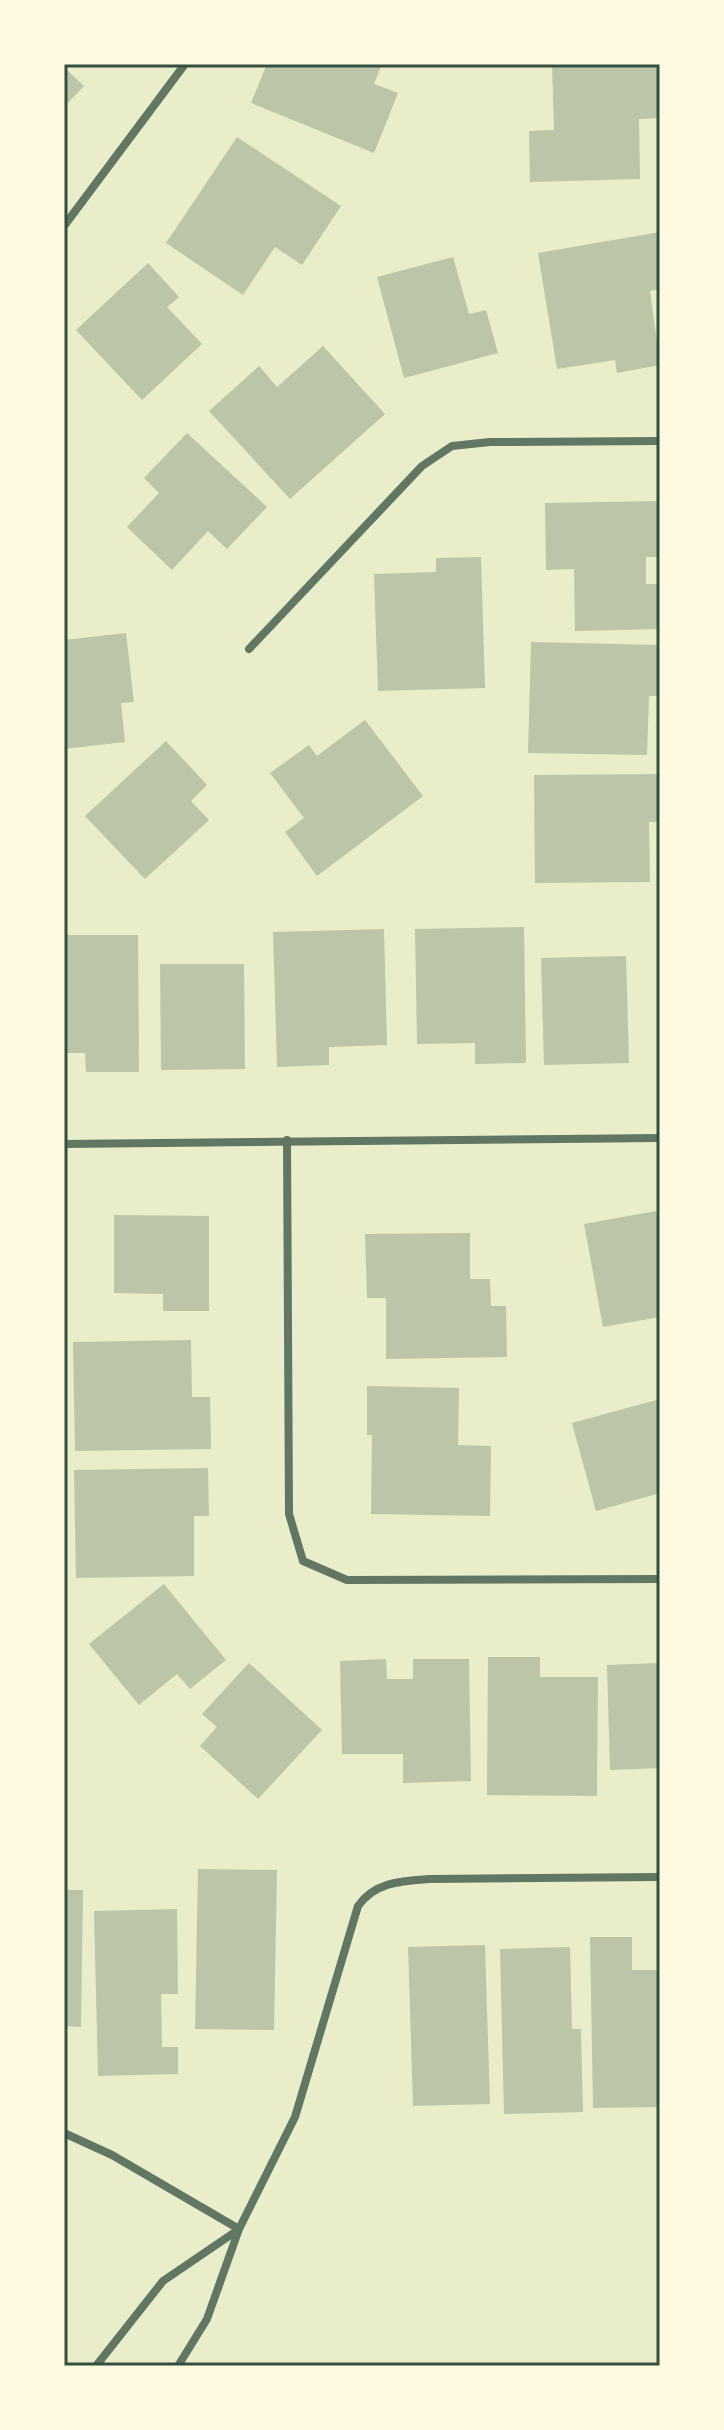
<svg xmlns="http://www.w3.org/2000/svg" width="724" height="2430" viewBox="0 0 724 2430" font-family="'Noto Sans',sans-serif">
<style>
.building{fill:#bcc5a7}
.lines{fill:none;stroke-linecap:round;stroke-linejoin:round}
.minor{stroke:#617663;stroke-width:8}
.neatline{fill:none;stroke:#344e41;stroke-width:3}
</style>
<rect width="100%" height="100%" fill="#e9edc9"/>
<g class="building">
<path d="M267 64H382L374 84 398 93 374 153 251 103Z"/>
<path d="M552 64H658L660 118 639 119 640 179 530 182 529 131 554 130Z"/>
<path d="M64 67 84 86 64 107Z"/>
<path d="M237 137 341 206 302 265 275 247 243 295 166 243Z"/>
<path d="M660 232V289L650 291 660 365 617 373 615 360 557 369 538 253Z"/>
<path d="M453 257 469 314 486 310 498 353 404 378 377 277Z"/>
<path d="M148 263 179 297 167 307 202 344 142 400 76 330Z"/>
<path d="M323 346 385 414 290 499 209 411 259 366 277 387Z"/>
<path d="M187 433 267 507 227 549 208 531 172 570 127 527 159 493 144 478Z"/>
<path d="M660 501V557H646V584H660V629L575 631 574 569 546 570 545 503Z"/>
<path d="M481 557 485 688 378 691 374 574 436 572V558Z"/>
<path d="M126 633 134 702 121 703 125 742 64 749V640Z"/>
<path d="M531 642 660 645V696H649L647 755 528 753Z"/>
<path d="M365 720 423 796 317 876 285 832 304 818 270 773 309 745 317 756Z"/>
<path d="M166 741 207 785 191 801 209 820 145 879 85 816Z"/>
<path d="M660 774V822H649L650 882 535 883 534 775Z"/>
<path d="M524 927 526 1063 475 1064V1043L417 1044 415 929Z"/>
<path d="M384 929 387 1045 329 1047V1065L277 1067 273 932Z"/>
<path d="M64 935H138L139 1072H86L85 1053H64Z"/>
<path d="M626 956 629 1063 544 1065 541 958Z"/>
<path d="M160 964H244L245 1069 161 1070Z"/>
<path d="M656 1211 660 1227V1317L603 1327 584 1224Z"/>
<path d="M114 1215 209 1216V1311H163V1294L114 1293Z"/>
<path d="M470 1233V1279H490L491 1306H506L507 1357 386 1359V1298H367L365 1234Z"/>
<path d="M191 1340 192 1397H210L211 1449 75 1451 73 1342Z"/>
<path d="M367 1386 459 1388 458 1445 491 1446 490 1516 371 1514 372 1435H367Z"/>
<path d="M660 1399V1493L596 1511 572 1423Z"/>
<path d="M208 1468 209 1516H194V1576L76 1578 74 1470Z"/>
<path d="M164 1584 226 1660 190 1689 177 1674 139 1705 89 1644Z"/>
<path d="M488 1657H540V1677H598L597 1796 487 1795Z"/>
<path d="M386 1659 387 1679H413V1659H469L471 1781 403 1783V1754H342L340 1661Z"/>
<path d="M249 1663 322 1730 258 1799 200 1746 217 1727 202 1714Z"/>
<path d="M659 1663 660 1768 610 1770 607 1665Z"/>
<path d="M198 1869 277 1870 274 2030 195 2029Z"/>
<path d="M64 1890H83L81 2027 64 2026Z"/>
<path d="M177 1909 178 1994H161L162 2047H178V2074L98 2076 94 1911Z"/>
<path d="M590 1937H632V1970H660V2107L593 2108Z"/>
<path d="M485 1945 490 2104 413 2106 408 1947Z"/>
<path d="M570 1947 572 2029H581L583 2112 504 2114 500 1949Z"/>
</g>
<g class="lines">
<g class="minor">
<path d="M64 226 185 64"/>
<path d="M249 649 422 466 452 446 490 442 660 441"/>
<path d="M287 1140 289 1514 303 1561 347 1580 660 1579"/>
<path d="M64 1144 660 1138"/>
<path d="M64 2133 112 2155 239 2229"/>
<path d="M96 2366 163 2281 238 2230"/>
<path d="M178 2366 207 2319 239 2229 295 2117 358 1906C375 1882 401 1881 429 1879L660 1877"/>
</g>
</g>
<rect width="724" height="2430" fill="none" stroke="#fefae0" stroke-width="132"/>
<rect x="66" y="66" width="592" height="2298" class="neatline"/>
</svg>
